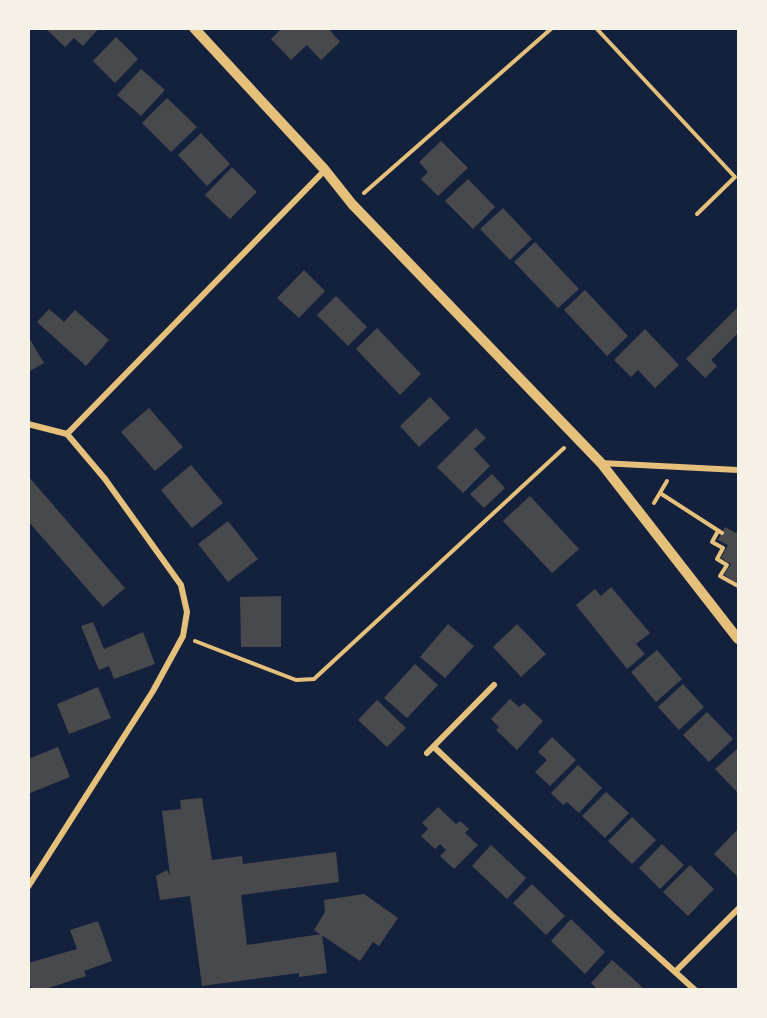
<svg xmlns="http://www.w3.org/2000/svg" width="767" height="1018" viewBox="0 0 767 1018" font-family="'Archivo Narrow',sans-serif">
<style>
.building{fill:#48494c}
.lines{fill:none;stroke-linecap:round;stroke-linejoin:round}
.path{stroke:#e5c07b;stroke-width:4}
.minor{stroke:#e5c07b;stroke-width:6}
.tertiary{stroke:#e5c07b;stroke-width:10}
</style>
<rect width="100%" height="100%" fill="#14213d"/>
<g class="building">
<path d="M45 28H99L83 46 74 38 65 47Z"/>
<path d="M282 28H328L340 42 321 60 307 45 291 60 271 39Z"/>
<path d="M116 37 138 59 115 83 93 61Z"/>
<path d="M141 69 165 90 141 116 117 95Z"/>
<path d="M167 98 197 127 171 152 142 123Z"/>
<path d="M201 133 230 164 207 186 178 155Z"/>
<path d="M441 141 468 168 438 196 421 179 428 172 419 162Z"/>
<path d="M232 167 257 192 230 219 205 195Z"/>
<path d="M468 179 495 207 473 229 445 201Z"/>
<path d="M503 208 532 239 510 260 480 229Z"/>
<path d="M535 242 579 289 558 308 514 262Z"/>
<path d="M304 270 325 291 299 318 277 298Z"/>
<path d="M585 290 628 336 607 356 564 310Z"/>
<path d="M336 296 367 327 348 346 317 315Z"/>
<path d="M738 307V333L711 360 717 366 705 378 686 359Z"/>
<path d="M49 309 64 322 75 310 109 340 86 366 37 322Z"/>
<path d="M377 328 421 374 400 395 356 349Z"/>
<path d="M645 329 679 365 655 388 638 370 631 377 614 360Z"/>
<path d="M28 336 44 363 28 372Z"/>
<path d="M430 397 450 418 419 447 400 426Z"/>
<path d="M149 408 183 447 155 471 121 432Z"/>
<path d="M476 428 486 438 474 449 490 466 463 493 437 467Z"/>
<path d="M191 465 223 503 192 528 161 490Z"/>
<path d="M492 474 505 488 484 508 470 494Z"/>
<path d="M28 476 125 588 103 607 28 521Z"/>
<path d="M530 496 579 549 552 573 503 521Z"/>
<path d="M228 521 258 559 228 582 198 544Z"/>
<path d="M725 527 736 533 738 528V584L724 575 731 564 721 558 728 545 718 540Z"/>
<path d="M611 587 650 633 636 644 645 654 627 669 576 605 595 589 601 596Z"/>
<path d="M281 596V647H241L240 597Z"/>
<path d="M93 622 104 649 143 632 155 664 114 679 109 666 99 670 81 626Z"/>
<path d="M448 624 474 646 445 678 420 657Z"/>
<path d="M517 624 546 654 521 677 493 647Z"/>
<path d="M657 650 682 679 656 702 631 672Z"/>
<path d="M415 664 438 685 407 718 384 698Z"/>
<path d="M683 684 704 707 679 730 658 707Z"/>
<path d="M98 687 111 718 69 734 57 704Z"/>
<path d="M510 699 519 707 524 703 543 721 517 750 496 730 499 727 491 719Z"/>
<path d="M377 700 406 728 387 747 358 720Z"/>
<path d="M707 712 733 739 709 762 683 735Z"/>
<path d="M552 737 576 760 550 786 535 772 547 760 538 752Z"/>
<path d="M58 747 70 777 30 793 28 759Z"/>
<path d="M737 749 738 751V793L715 769Z"/>
<path d="M578 765 602 788 579 813 567 802 563 805 551 793Z"/>
<path d="M606 792 629 813 605 838 582 816Z"/>
<path d="M202 798 212 860 242 856 243 864 336 852 339 882 241 895 247 945 322 934 327 973 299 977V973L202 986 190 896 160 900 156 876 167 870 170 876 162 811 181 809 180 800Z"/>
<path d="M438 807 456 824 460 821 469 829 465 833 478 845 454 869 440 856 446 850 440 844 435 849 421 836 428 829 422 823Z"/>
<path d="M632 817 656 840 632 864 608 841Z"/>
<path d="M737 830 738 832V877L714 854Z"/>
<path d="M662 844 684 865 660 889 639 868Z"/>
<path d="M491 845 526 878 507 899 472 866Z"/>
<path d="M690 865 714 889 688 916 663 892Z"/>
<path d="M532 884 565 916 546 935 513 903Z"/>
<path d="M364 894 398 918 379 946 373 942 360 961 314 930 325 912 324 900Z"/>
<path d="M571 919 605 952 585 974 551 941Z"/>
<path d="M98 921 112 961 84 971 86 976 42 990H32L28 979V963L77 949 70 930Z"/>
<path d="M612 960 628 974 645 990H598L591 983Z"/>
</g>
<g class="lines">
<g class="path">
<path d="M596 28 735 177 697 214"/>
<path d="M364 193 552 28"/>
<path d="M660 493 722 533"/>
<path d="M654 503 667 481"/>
<path d="M718 531 712 542 723 548 717 559 727 565 720 576 738 586"/>
<path d="M195 641 296 680 314 679 564 448"/>
</g>
<g class="minor">
<path d="M28 424 67 434"/>
<path d="M67 434 325 170"/>
<path d="M601 463 738 470"/>
<path d="M434 747 612 915 695 990"/>
<path d="M427 753 494 685"/>
<path d="M28 887 153 691 183 636 187 612 181 585 105 479 67 434"/>
<path d="M676 971 738 909"/>
</g>
<path class="tertiary" d="M194 28 325 170 352 204 601 463 738 639"/>
</g>
<rect width="767" height="1018" fill="none" stroke="#f6f1e7" stroke-width="60"/>
</svg>
